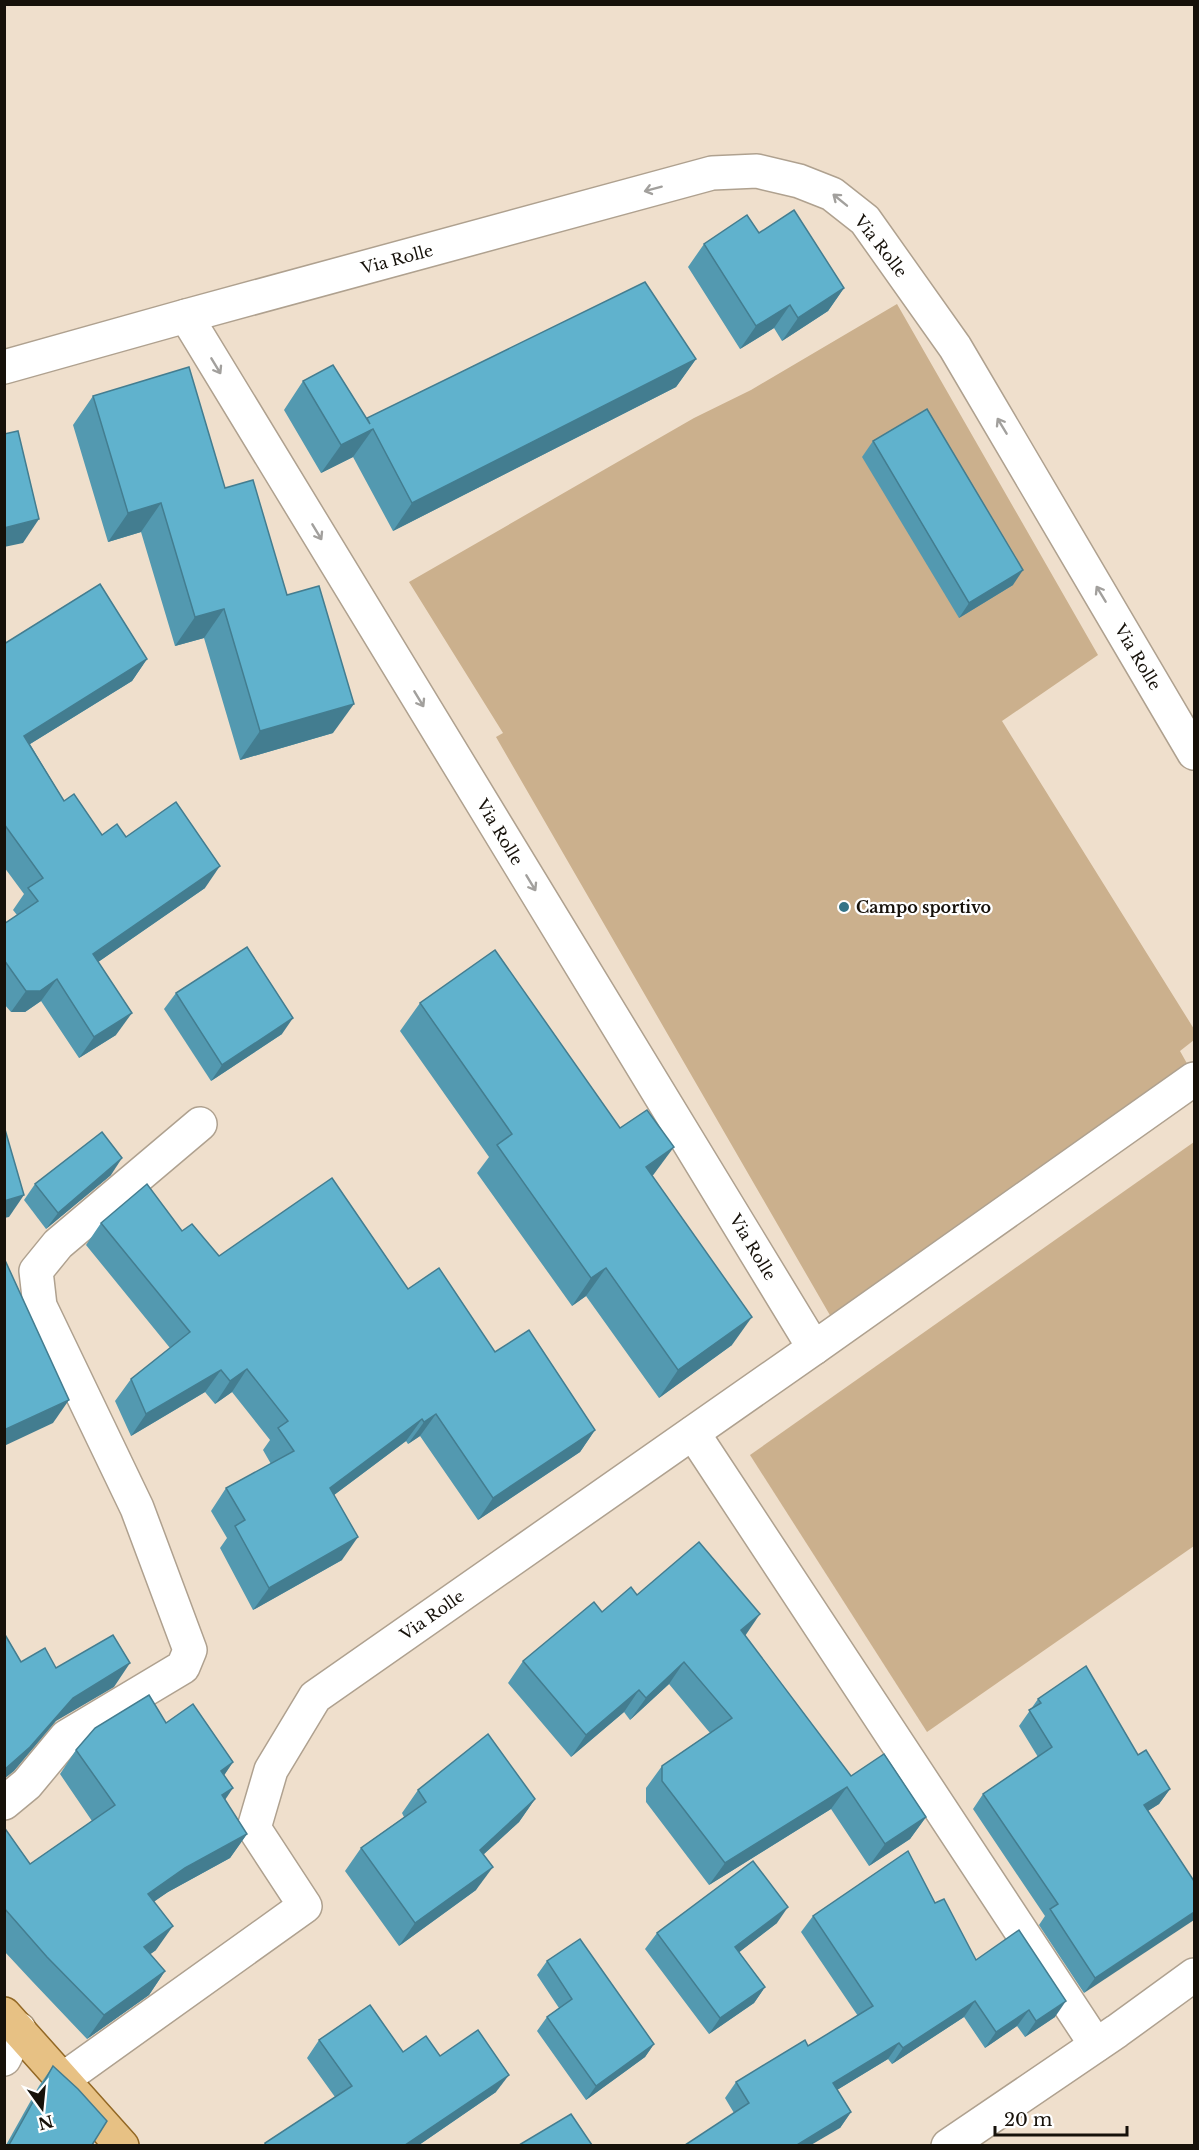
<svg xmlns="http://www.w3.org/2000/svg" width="1199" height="2150" viewBox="0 0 1199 2150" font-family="'Libre Baskerville',serif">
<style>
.pitch{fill:#cbb08d}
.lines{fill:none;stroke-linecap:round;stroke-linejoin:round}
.minor-casing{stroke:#afa18f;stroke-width:36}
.major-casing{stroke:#936824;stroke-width:36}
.minor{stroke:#fff;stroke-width:33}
.major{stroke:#e7c184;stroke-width:33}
.wall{fill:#5399b0}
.shaded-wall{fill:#437d90}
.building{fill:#60b2cd;stroke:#437d90;stroke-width:1.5}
.oneway{stroke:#a2a09d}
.poi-dot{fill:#337387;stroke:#fff;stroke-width:2}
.labels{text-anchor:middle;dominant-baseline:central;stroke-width:4.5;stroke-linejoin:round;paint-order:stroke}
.street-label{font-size:16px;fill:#16110a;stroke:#fff}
.poi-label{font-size:16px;font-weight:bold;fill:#16110a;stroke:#fff;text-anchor:start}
</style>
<rect width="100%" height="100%" fill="#efdfcc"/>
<g class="pitch">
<path d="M897 304 1098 655 1002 721 1194 1029V1040L1180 1051 1194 1076 831 1317 496 737 503 733 409 582 694 418 751 390Z"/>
<path d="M1194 1142V1546L927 1732 750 1455Z"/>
</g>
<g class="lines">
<g class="minor-casing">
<g id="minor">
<path d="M186 316 814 1348 1194 1079"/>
<path d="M4 367 186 316 712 173 757 171 799 181 832 194 865 220 955 347 1194 753"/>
<path d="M693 1433 1096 2045"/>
<path d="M4 1803 27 1784 66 1737 183 1667 190 1650 137 1508 40 1306 36 1271 58 1244 200 1124"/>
<path d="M4 2059 19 2029"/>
<path d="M62 2080 305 1906 254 1828 271 1770 315 1697 814 1348"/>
<path d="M948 2146 1117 2031 1194 1975"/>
</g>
</g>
<g class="major-casing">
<path id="major" d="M4 2014 122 2146"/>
</g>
<use href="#minor" class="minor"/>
<use href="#major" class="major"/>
</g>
<g class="wall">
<path d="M759 233 844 288 828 311 782 341 774 328 740 349 688 267 704 244Z"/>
<path d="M696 359 676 387 393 531 353 457 321 473 284 410 303 381 367 419Z"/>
<path d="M93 396 225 488 287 595 333 733 240 760 204 638 175 646 141 532 108 542 73 425Z"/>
<path d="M873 441 1013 585 959 618 862 457Z"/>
<path d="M4 644 147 659 132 681 30 744 64 801 102 835 126 837 205 888 98 962 116 1035 79 1058 41 1001 25 1012H11L4 1004V924L17 915 13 910 24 894 4 867Z"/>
<path d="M176 993 282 1034 211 1081 164 1009Z"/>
<path d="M420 1003 620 1128 654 1174 652 1176 732 1345 659 1398 586 1296 572 1306 477 1173 489 1157 400 1031Z"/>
<path d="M111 1175 46 1229 24 1200 35 1184Z"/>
<path d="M101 1223 182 1231 219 1256 408 1289 495 1352 595 1430 580 1452 478 1520 420 1436 408 1444 406 1441 334 1495 342 1560 253 1610 220 1548 227 1538 211 1511 226 1488 271 1464 263 1450 270 1440 232 1392 215 1404 205 1392 131 1436 115 1401 131 1379 170 1348 86 1245Z"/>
<path d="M637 1595 745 1636 851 1776 926 1817 910 1839 869 1866 831 1809 709 1885 646 1802V1788L662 1766 710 1733 669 1684 630 1720 624 1712 571 1757 508 1683 523 1661 602 1612Z"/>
<path d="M1038 1699 1138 1755 1170 1789 1159 1804 1148 1811 1194 1881 1084 1993 1039 1925 1045 1916 973 1809 983 1794 1038 1757 1019 1726Z"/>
<path d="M166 1723 233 1762 224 1775 225 1800 247 1834 230 1858 168 1892 154 1901 156 1950 150 1954 165 1971 149 1995 87 2039 31 1980 4 1951V1827L30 1864 92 1821 60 1774 76 1750Z"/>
<path d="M418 1790 535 1799 519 1822 483 1855 476 1890 399 1946 345 1871 361 1848 404 1817 402 1813Z"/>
<path d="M935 1903 976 1960 1055 2017 1025 2037 1017 2026 985 2048 964 2017 892 2064 888 2059 837 2090 851 2112 840 2128 734 2113 725 2098 736 2082 808 2046 858 2016 801 1932 813 1916Z"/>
<path d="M777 1923 739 1952 765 1987 754 2003 709 2034 645 1949 657 1933Z"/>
<path d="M547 1961 654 2044 645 2057 586 2100 537 2031 547 2017 559 2008 537 1975Z"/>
<path d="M319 2040 440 2056 496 2092 419 2145H263L265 2143 335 2097 307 2058Z"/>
<path d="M53 2066 92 2145H6L39 2086Z"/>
</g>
<g class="shaded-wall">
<path d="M844 288 828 311 782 341 798 318Z"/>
<path d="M790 305 774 328 740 349 756 326Z"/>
<path d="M696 359 676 387 393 531 412 503Z"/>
<path d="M373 429 353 457 321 473 341 445Z"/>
<path d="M161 503 141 532 108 542 128 513Z"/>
<path d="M39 519 23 543 4 547V528Z"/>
<path d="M1023 570 1013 585 959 618 969 603Z"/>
<path d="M224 609 204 638 175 646 195 617Z"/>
<path d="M147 659 132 681 9 757 24 736Z"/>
<path d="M354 704 333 733 240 760 260 731Z"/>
<path d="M220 866 205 888 78 976 93 954Z"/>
<path d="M57 979 41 1001 25 1012H11L26 991Z"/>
<path d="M132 1013 116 1035 79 1058 94 1037Z"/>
<path d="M293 1018 282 1034 211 1081 222 1065Z"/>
<path d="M674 1147 654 1174 626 1195 646 1167Z"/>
<path d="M122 1158 111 1175 46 1229 58 1213Z"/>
<path d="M24 1195 9 1217 4 1218V1201Z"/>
<path d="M606 1268 586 1296 572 1306 591 1278Z"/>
<path d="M752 1317 732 1345 659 1398 678 1370Z"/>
<path d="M247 1369 232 1392 215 1404 230 1381Z"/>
<path d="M221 1370 205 1392 131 1436 146 1414Z"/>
<path d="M69 1400 53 1423 4 1446V1430Z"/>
<path d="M436 1414 420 1436 408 1444 424 1422Z"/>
<path d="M422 1419 406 1441 314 1510 330 1488Z"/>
<path d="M595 1430 580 1452 478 1520 493 1498Z"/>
<path d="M358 1537 342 1560 253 1610 269 1588Z"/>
<path d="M760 1614 745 1636 741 1630Z"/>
<path d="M684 1662 669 1684 630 1720 646 1698Z"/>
<path d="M130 1663 114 1687 56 1721 14 1771 4 1779V1770L73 1698Z"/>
<path d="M639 1690 624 1712 571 1757 586 1735Z"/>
<path d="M233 1762 217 1786 221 1771Z"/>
<path d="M847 1787 831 1809 709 1885 725 1863Z"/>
<path d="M233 1788 217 1812 222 1795Z"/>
<path d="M1170 1789 1159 1804 1133 1820 1144 1805Z"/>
<path d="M535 1799 519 1822 463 1873 480 1850Z"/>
<path d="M926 1817 910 1839 869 1866 885 1844Z"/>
<path d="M247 1834 230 1858 168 1892 132 1917 148 1894 185 1868Z"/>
<path d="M493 1867 476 1890 399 1946 415 1923Z"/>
<path d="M788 1907 777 1923 724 1964 735 1947Z"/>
<path d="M1194 1912V1920L1084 1993 1095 1978Z"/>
<path d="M173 1926 156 1950 128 1971 144 1947Z"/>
<path d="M165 1971 149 1995 87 2039 104 2015Z"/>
<path d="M765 1987 754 2003 709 2034 720 2018Z"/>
<path d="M975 2001 964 2017 892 2064 903 2048Z"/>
<path d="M1066 2001 1055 2017 1025 2037 1036 2021Z"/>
<path d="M1029 2010 1017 2026 985 2048 996 2032Z"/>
<path d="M899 2043 888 2059 822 2099 833 2083Z"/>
<path d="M654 2044 645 2057 586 2100 596 2086Z"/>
<path d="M509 2075 496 2092 419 2145H405Z"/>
<path d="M851 2112 840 2128 811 2145H797Z"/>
</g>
<g class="building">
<path d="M794 210 844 288 798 318 790 305 756 326 704 244 747 215 759 233Z"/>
<path d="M645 282 696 359 412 503 373 429 341 445 303 381 333 365 370 424 367 418Z"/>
<path d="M189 367 225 488 253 480 287 595 319 586 354 704 260 731 224 609 195 617 161 503 128 513 93 396Z"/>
<path d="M927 409 1023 570 969 603 873 441Z"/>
<path d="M18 431 39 519 4 528V434Z"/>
<path d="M100 584 147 659 24 736 64 801 74 794 102 835 117 824 126 837 176 802 220 866 93 954 132 1013 94 1037 57 979 40 991H26L4 960V924L38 901 28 888 43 878 4 824V644Z"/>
<path d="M247 947 293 1018 222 1065 176 993Z"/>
<path d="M495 950 620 1128 647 1110 674 1147 646 1167 752 1317 678 1370 606 1268 591 1278 497 1145 512 1134 420 1003Z"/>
<path d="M4 1126 24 1195 4 1201Z"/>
<path d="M102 1132 122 1158 58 1213 35 1184Z"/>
<path d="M332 1178 408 1289 439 1268 495 1352 529 1330 595 1430 493 1498 436 1414 424 1422 422 1419 330 1488 358 1537 269 1588 235 1526 245 1520 226 1488 294 1451 278 1428 288 1421 247 1369 230 1381 221 1370 146 1414 131 1379 190 1332 101 1223 147 1184 182 1231 192 1224 219 1256Z"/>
<path d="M4 1258 69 1400 4 1430Z"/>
<path d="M699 1542 760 1614 741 1630 851 1776 884 1754 926 1817 885 1844 847 1787 725 1863 662 1781V1766L732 1718 684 1662 646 1698 639 1690 586 1735 523 1661 594 1602 602 1612 631 1587 637 1595Z"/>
<path d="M4 1633 21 1662 45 1648 56 1668 113 1635 130 1663 73 1698 30 1747 4 1770Z"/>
<path d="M1086 1666 1138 1755 1146 1750 1170 1789 1144 1805 1194 1881V1912L1095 1978 1050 1909 1058 1904 983 1794 1052 1747 1029 1710 1041 1703 1038 1699Z"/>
<path d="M149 1695 166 1723 193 1704 233 1762 221 1771 233 1788 222 1795 247 1834 185 1868 148 1894 173 1926 144 1947 165 1971 104 2015 47 1957 4 1908V1827L30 1864 115 1805 76 1750 95 1728Z"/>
<path d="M488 1734 535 1799 480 1850 493 1867 415 1923 361 1848 426 1802 418 1790Z"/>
<path d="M908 1851 935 1903 944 1899 976 1960 1019 1930 1066 2001 1036 2021 1029 2010 996 2032 975 2001 903 2048 899 2043 833 2083 851 2112 797 2145H685L749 2103 736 2082 805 2040 808 2046 873 2006 813 1916Z"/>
<path d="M753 1861 788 1907 735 1947 765 1987 720 2018 657 1933Z"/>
<path d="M580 1939 654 2044 596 2086 547 2017 572 1999 547 1961Z"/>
<path d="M370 2005 403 2052 426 2036 440 2056 478 2030 509 2075 405 2145H266L265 2143 352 2086 319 2040Z"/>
<path d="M53 2066 78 2089 107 2121 92 2145H9Z"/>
<path d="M571 2114 592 2145H519Z"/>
</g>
<defs><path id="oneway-shaft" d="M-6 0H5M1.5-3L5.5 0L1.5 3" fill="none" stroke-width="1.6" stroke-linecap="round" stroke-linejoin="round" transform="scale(1.5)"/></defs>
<g class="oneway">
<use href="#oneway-shaft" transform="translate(653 189) rotate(165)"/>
<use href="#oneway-shaft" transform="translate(840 200) rotate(-141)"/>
<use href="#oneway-shaft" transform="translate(216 366) rotate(59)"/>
<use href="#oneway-shaft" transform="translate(1002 426) rotate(-121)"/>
<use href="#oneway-shaft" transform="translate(317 532) rotate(59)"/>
<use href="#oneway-shaft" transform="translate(1101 594) rotate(-121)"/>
<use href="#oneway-shaft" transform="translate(419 699) rotate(59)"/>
<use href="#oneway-shaft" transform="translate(531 883) rotate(59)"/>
</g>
<circle class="poi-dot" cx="844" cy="907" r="6"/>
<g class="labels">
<g class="street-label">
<text transform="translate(881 246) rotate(52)">Via Rolle</text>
<text transform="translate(397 259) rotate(-15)">Via Rolle</text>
<text transform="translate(1138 657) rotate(59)">Via Rolle</text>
<text transform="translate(500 832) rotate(59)">Via Rolle</text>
<text transform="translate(753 1247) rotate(59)">Via Rolle</text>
<text transform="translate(432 1615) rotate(-35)">Via Rolle</text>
</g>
<g class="poi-label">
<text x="856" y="907">Campo sportivo</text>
</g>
</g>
<rect width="1199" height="2150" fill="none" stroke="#16110a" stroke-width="12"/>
<g transform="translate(42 2108) rotate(165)" stroke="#ffffff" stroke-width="4.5" paint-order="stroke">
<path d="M0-4.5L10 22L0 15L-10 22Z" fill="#16110a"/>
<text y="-9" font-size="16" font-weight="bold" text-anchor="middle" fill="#16110a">N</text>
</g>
<path d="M995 2126v9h132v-9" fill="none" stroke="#16110a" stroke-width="3"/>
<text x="1004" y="2126" font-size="18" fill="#16110a" stroke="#ffffff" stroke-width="4.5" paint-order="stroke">20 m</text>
</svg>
